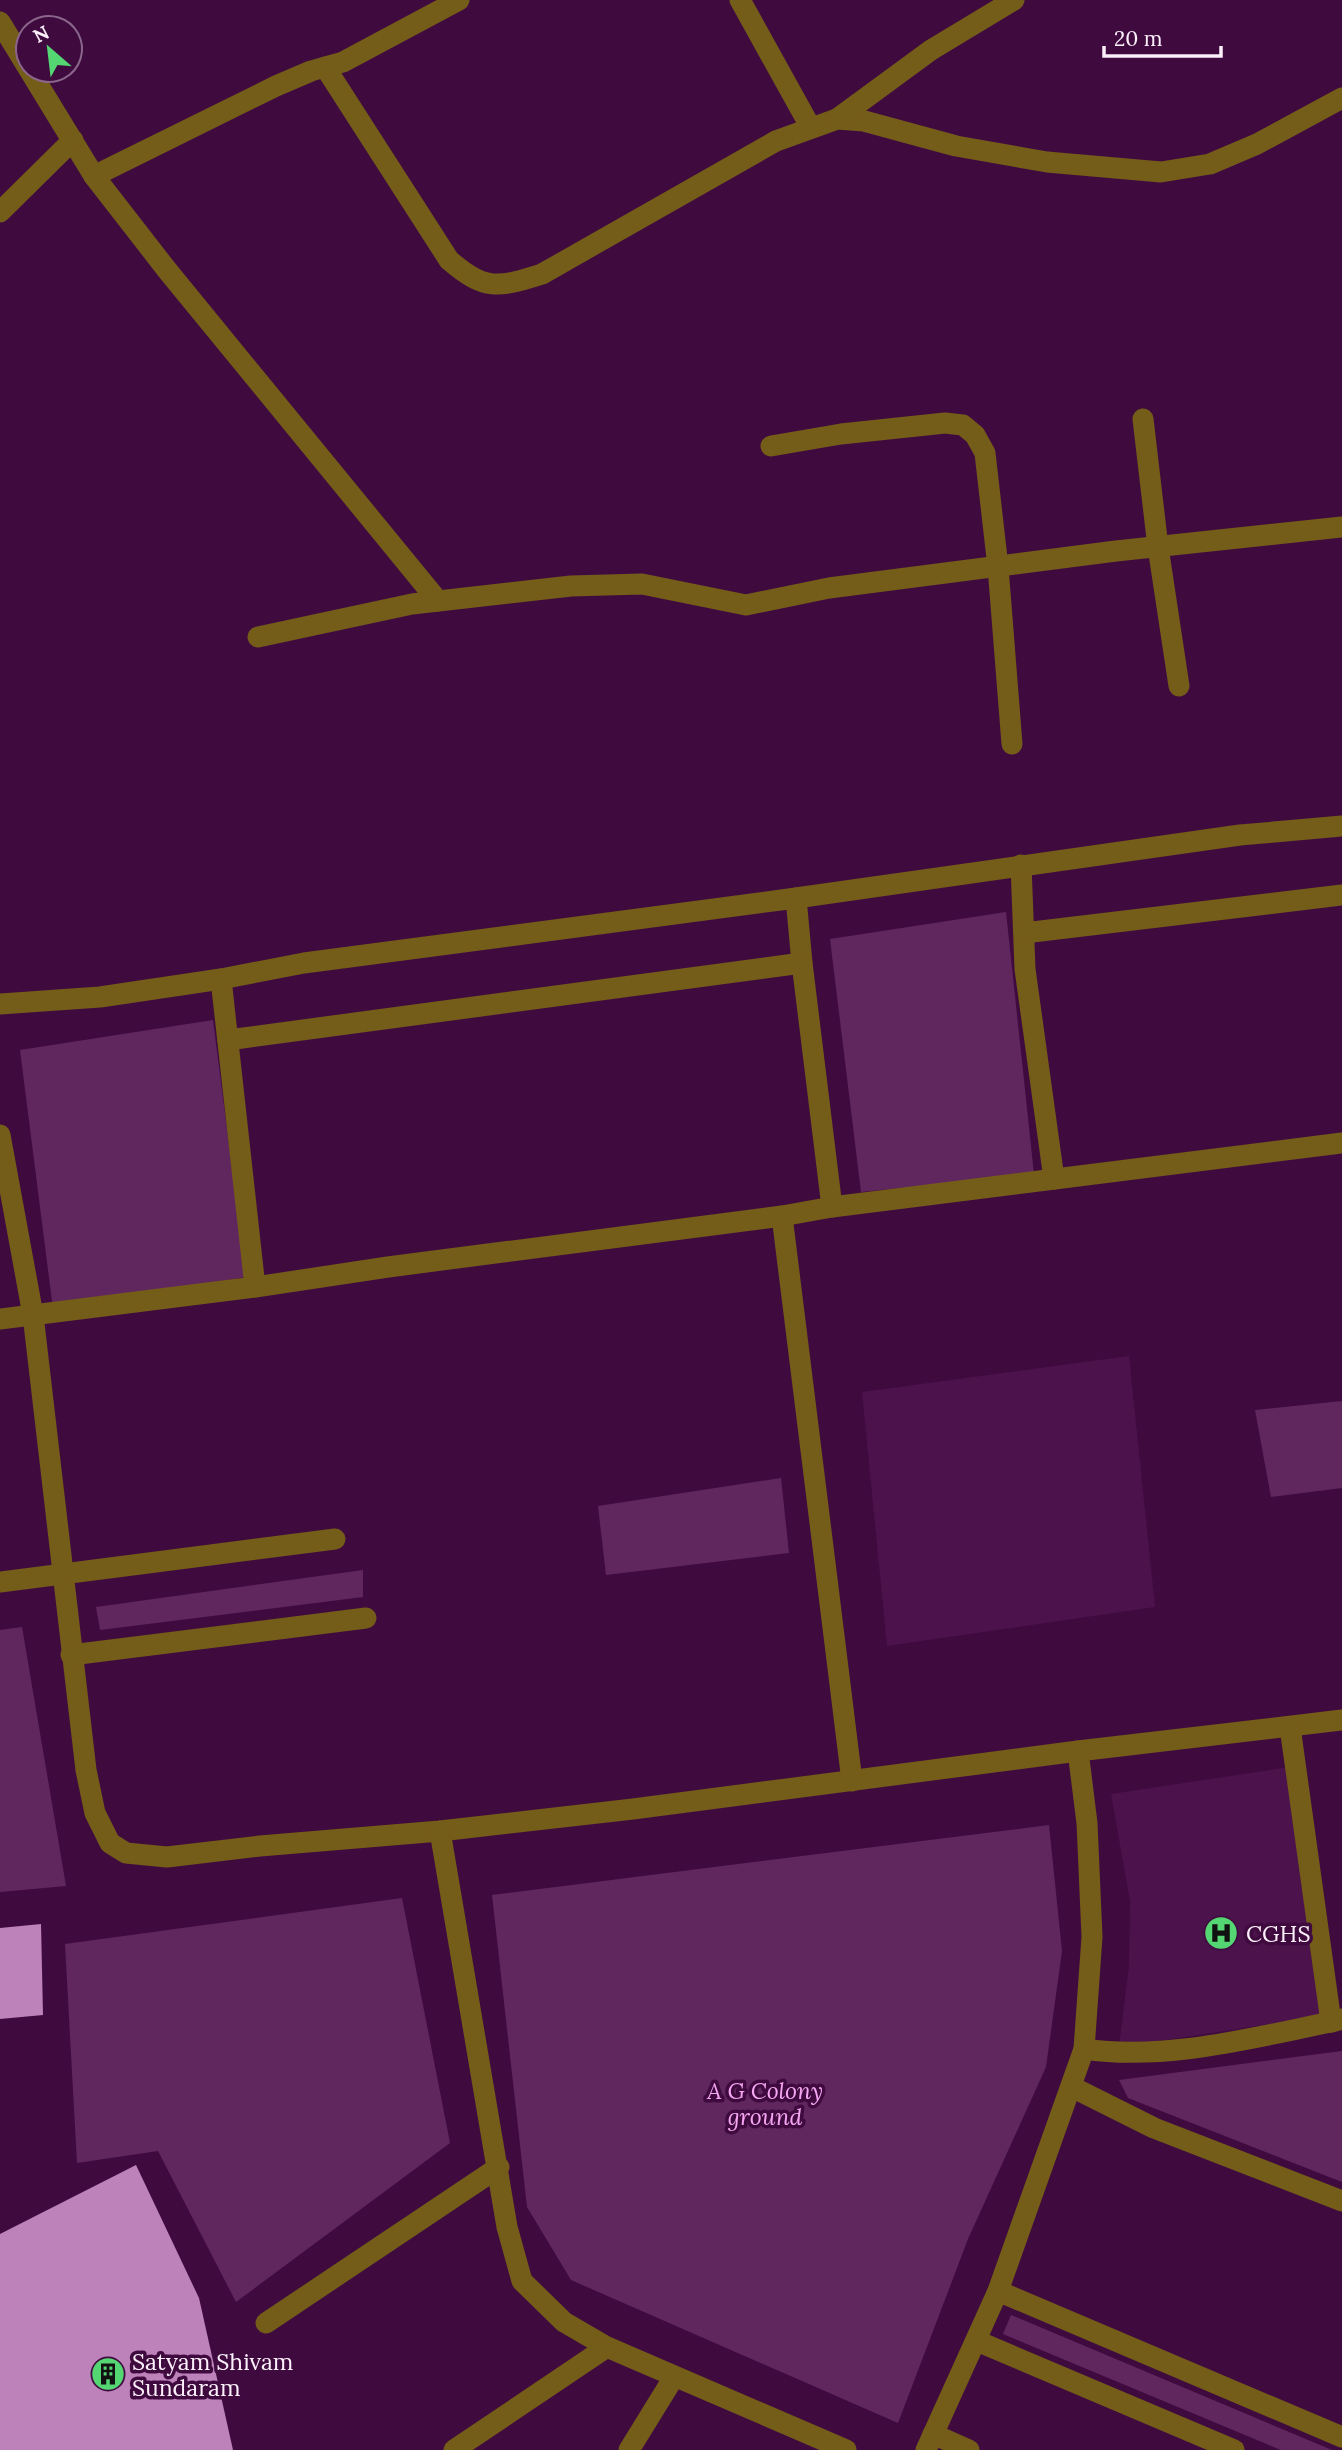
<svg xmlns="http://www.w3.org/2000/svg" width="1342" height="2450" viewBox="0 0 1342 2450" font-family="Lora,serif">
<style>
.built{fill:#4b124b}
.green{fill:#60275f}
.building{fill:#bc82b9}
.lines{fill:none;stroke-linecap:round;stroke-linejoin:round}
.street{stroke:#745c19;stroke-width:21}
.labels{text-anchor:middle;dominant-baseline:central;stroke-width:7;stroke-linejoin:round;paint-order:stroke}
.poi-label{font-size:23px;fill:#fbeffa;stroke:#3f0b3f;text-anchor:start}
.park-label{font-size:23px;font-style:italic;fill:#f6a7f3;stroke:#3f0b3f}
</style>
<rect width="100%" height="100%" fill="#3f0b3f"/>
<g class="built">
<path d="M1129 1356 1155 1607 887 1646 862 1392Z"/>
<path d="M1290 1767 1324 2016 1119 2047 1129 1966 1130 1901 1111 1794Z"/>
</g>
<g class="green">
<path d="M1006 912 1034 1174 861 1192 830 939Z"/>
<path d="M213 1020 246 1277 53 1309 20 1050Z"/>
<path d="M1342 1401V1488L1271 1497 1255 1410Z"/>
<path d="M781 1478 789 1553 606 1575 598 1506Z"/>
<path d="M363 1570V1597L100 1630 96 1607Z"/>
<path d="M22 1627 66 1886 0 1892V1630Z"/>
<path d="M1049 1825 1062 1951 1046 2067 968 2239 898 2423 571 2280 527 2207 492 1895Z"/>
<path d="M402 1898 450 2143 236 2302 158 2151 77 2163 65 1944Z"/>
<path d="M1342 2051V2182L1128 2098 1119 2080Z"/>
<path d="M1011 2315 1332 2450H1281L1003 2334Z"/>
</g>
<g class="building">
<path d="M41 1924 43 2015 0 2019V1928Z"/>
<path d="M136 2165 199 2298 233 2450H0V2234Z"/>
</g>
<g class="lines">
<g class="street">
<path d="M740 0 811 128"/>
<path d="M0 22 94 176 167 270 438 601"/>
<path d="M325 67 449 260C485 291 498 288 542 274L776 141 837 119 864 121 956 146 1047 162 1161 172 1210 164 1257 144 1342 98"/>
<path d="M837 119 931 50 1014 0"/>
<path d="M94 176 276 86 311 71 343 62 459 0"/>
<path d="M0 212 73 140"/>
<path d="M1143 419 1158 547 1179 686"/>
<path d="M771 446 841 434 945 423 963 425 975 435 985 453 998 567 1012 744"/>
<path d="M258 637 412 604 571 586 642 584 746 605 829 588 1116 551 1342 527"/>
<path d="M1021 865 1025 969 1054 1179"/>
<path d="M796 898 802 963 832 1207"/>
<path d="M1024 933 1342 895"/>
<path d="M221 979 255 1287"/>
<path d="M0 1004 100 997 221 979 304 963 796 898 1240 835 1342 826"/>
<path d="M228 1040 802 963"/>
<path d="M0 1135 33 1315 86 1770 95 1813 110 1843 126 1853 167 1857 260 1846 440 1831 633 1809 1078 1751 1342 1720"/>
<path d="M782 1216 852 1781"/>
<path d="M0 1319 255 1287 388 1267 782 1216 832 1207 1342 1143"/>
<path d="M0 1582 335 1539"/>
<path d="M71 1655 366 1618"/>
<path d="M1290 1727 1331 2022 1342 2019"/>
<path d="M440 1831 507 2227 522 2281 564 2322 607 2347 846 2450"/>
<path d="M1084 2049C1166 2061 1251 2038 1331 2022"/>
<path d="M1072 2087 1154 2128 1342 2201"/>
<path d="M998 2291 1342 2437"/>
<path d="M266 2323 499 2167"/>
<path d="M977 2341 1234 2450"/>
<path d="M933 2434 969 2450"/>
<path d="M454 2450 607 2347"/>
<path d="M629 2450 674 2377"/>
<path d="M926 2450 998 2291 1084 2049 1092 1937 1087 1823 1078 1751"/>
</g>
</g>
<defs>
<g id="hospital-disc" transform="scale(1.75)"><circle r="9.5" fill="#54d672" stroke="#3f0b3f"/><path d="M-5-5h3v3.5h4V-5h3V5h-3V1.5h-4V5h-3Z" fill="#111"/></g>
<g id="building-disc" transform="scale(1.75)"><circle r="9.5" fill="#54d672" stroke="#3f0b3f"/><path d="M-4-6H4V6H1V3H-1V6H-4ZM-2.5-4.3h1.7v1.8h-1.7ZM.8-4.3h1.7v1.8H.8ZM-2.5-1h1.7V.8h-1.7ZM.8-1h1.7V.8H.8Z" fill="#111"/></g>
</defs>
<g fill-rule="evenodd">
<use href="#hospital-disc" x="1221" y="1933"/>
<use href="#building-disc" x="108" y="2374"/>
</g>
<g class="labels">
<g class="poi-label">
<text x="1246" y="1933">CGHS</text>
<text x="132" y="2361">Satyam Shivam<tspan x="132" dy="26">Sundaram</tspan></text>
</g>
<g class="park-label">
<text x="765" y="2090">A G Colony<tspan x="765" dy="26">ground</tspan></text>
</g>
</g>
<g transform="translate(49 49) rotate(332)"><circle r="33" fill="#3f0b3f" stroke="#8a668a" stroke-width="2"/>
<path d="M0-5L12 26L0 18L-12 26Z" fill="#54d672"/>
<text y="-10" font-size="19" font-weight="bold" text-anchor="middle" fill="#fbeffa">N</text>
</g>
<path d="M1104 46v10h117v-10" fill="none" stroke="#fbeffa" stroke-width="3.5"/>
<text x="1114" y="46" font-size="21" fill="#fbeffa" stroke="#3f0b3f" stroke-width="5" paint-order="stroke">20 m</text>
</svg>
